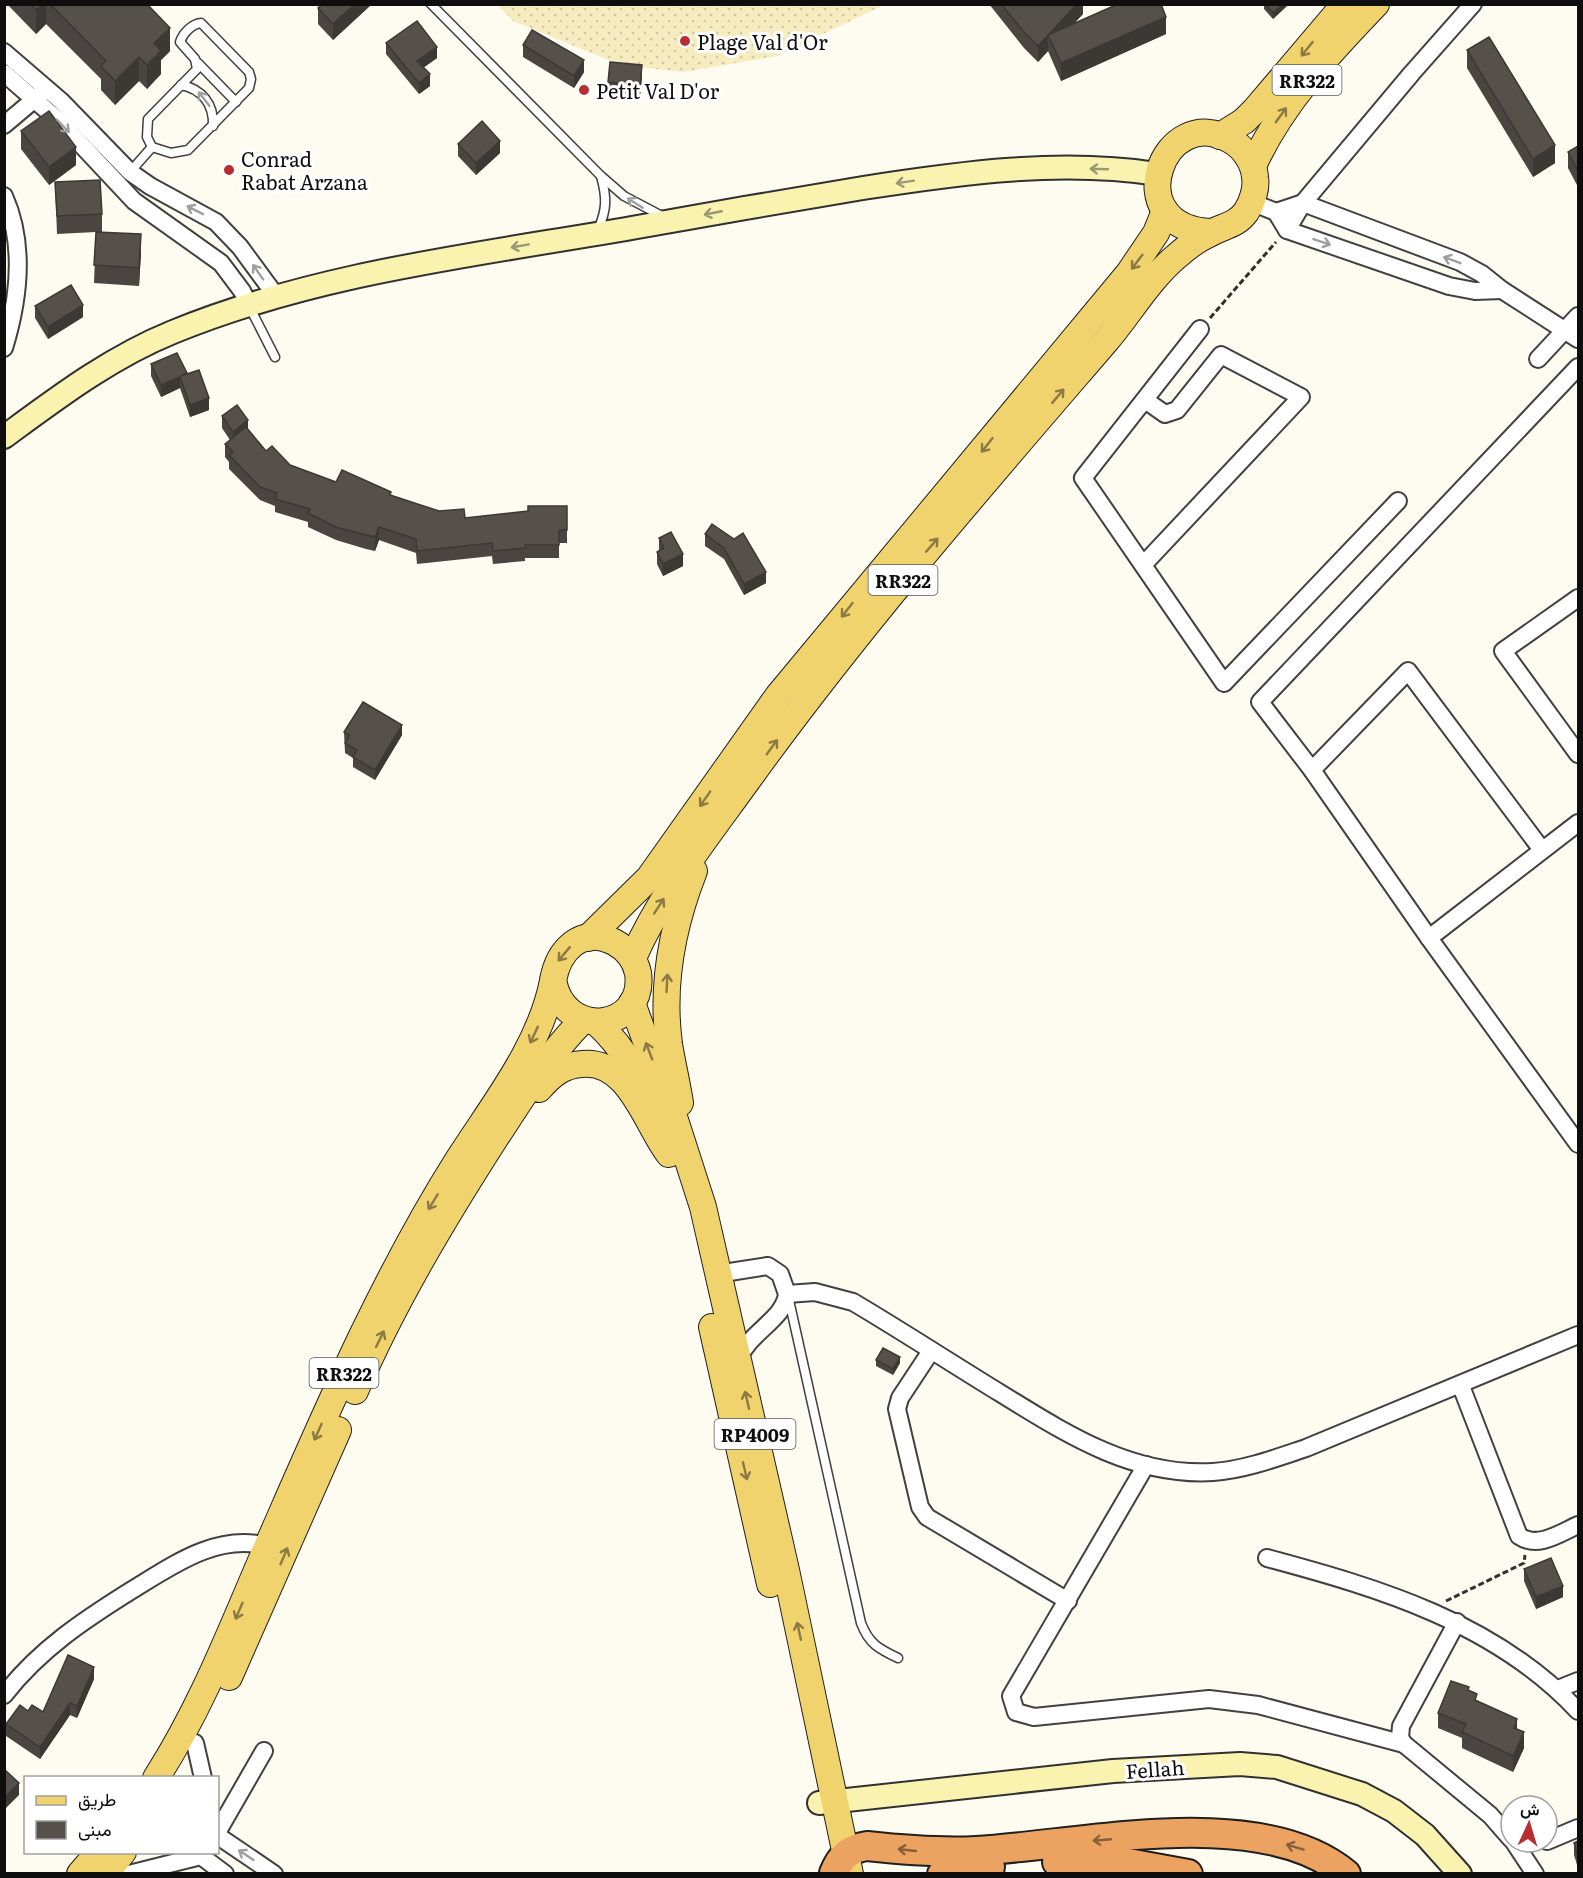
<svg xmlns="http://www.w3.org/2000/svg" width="1583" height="1878" viewBox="0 0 1583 1878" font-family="Literata,Vazirmatn,serif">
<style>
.sand{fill:url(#sand-dots)}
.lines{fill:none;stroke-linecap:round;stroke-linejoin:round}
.lane-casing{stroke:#414141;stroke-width:11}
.street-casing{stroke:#414141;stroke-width:20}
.secondary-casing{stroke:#303030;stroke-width:26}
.primary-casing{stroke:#1f1f1f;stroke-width:28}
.highway-casing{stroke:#1f1f1f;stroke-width:32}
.path{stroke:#303030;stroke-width:3;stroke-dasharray:6 3;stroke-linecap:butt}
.lane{stroke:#fff;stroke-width:8}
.street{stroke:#fff;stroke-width:16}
.secondary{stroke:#faf3af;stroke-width:22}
.primary{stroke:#f1d36e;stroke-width:26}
.highway{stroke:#eca260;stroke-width:28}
.wall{fill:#4a4540}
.shaded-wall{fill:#3c3834}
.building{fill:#56504b;stroke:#3c3834;stroke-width:1.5}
.oneway{stroke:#8b7a43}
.oneway2{stroke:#9f9f9f}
.oneway3{stroke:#9c976f}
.oneway4{stroke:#885f3b}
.poi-dot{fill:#b72e32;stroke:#fff;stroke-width:2}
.labels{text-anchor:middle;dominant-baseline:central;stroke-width:6;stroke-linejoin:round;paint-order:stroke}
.shield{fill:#fff;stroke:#565656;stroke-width:1.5}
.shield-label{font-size:18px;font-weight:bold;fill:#0e0e0e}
.poi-label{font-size:20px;fill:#0e0e0e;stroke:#fff;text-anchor:start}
.street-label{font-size:20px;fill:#0e0e0e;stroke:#fff}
</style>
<defs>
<pattern id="sand-dots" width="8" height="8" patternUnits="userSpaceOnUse" patternTransform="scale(1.5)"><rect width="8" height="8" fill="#f7ecbf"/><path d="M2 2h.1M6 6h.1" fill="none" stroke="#d3c9a3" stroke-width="1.8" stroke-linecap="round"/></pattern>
</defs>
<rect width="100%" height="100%" fill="#fefcf0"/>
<path class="sand" d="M498 5H884L777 56 684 72 621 65 513 21Z"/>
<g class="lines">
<g class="lane-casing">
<g id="lane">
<path d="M431 4 601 176 624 196 662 216"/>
<path d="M201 23 249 72 251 79 249 88 188 150 171 153 152 147 147 137 148 119 197 69 195 59 180 42C183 33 192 24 201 23Z"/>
<path d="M198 63 236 102"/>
<path d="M181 85C202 89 214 104 213 126"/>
<path d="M130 172 152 147"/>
<path d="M598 230C607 209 607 198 601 176"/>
<path d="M249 306 275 357"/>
<path d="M789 1300 861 1623C869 1644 879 1649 898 1658"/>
</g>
</g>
<g class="street-casing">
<g id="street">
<path d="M4 52 61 101 130 172 150 186 216 222 240 247 276 296"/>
<path d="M4 73 59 121 134 201 221 263 242 291 249 305"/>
<path d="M4 125 42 93"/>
<path d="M4 196C25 243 19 299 4 348"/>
<path d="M1251 202 1276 212 1287 230 1449 286 1475 291 1502 290"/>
<path d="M1276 212 1303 203 1460 262 1482 274 1502 290 1578 339"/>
<path d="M1287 230 1303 203 1412 73 1473 4"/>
<path d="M1200 329 1083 478 1224 683 1398 501"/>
<path d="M1538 359 1578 316"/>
<path d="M1578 367 1260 702 1312 770 1429 938 1578 1144"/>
<path d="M1143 565 1301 397 1221 355 1177 410 1165 414 1145 400"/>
<path d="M1578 598 1503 651 1578 754"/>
<path d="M1312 770 1408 671 1542 850"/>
<path d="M1429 938 1578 823"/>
<path d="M717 1274 768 1266 780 1274 787 1294C784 1319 751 1331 738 1359"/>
<path d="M787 1294 815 1292 853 1302C902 1331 951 1363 1000 1393 1065 1433 1132 1477 1213 1472 1244 1470 1276 1458 1306 1448L1578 1335"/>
<path d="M931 1351 900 1398 897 1409 920 1507 927 1517 1068 1601"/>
<path d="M1461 1386 1519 1536C1538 1549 1560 1533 1578 1525"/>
<path d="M1146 1465 1011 1696 1016 1712 1034 1717 1209 1699 1258 1705 1404 1744"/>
<path d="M1267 1558C1379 1588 1496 1623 1578 1711"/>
<path d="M1457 1622 1401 1726 1400 1738 1404 1744 1490 1815 1511 1839"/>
<path d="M1558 1689 1578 1681"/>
<path d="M4 1695C40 1649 84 1620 132 1590 173 1565 217 1533 267 1546"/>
<path d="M195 1743 203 1778"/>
<path d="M218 1831 264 1751"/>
<path d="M218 1836 274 1874"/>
<path d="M1547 1841 1578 1828"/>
<path d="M1514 1842 1535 1874"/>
<path d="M129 1874 201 1856 225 1874"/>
</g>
</g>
<g class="secondary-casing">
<g id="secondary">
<path d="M4 437C57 398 111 357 173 332 322 271 485 254 643 226 716 213 790 200 863 188 960 173 1059 159 1157 174"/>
<path d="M819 1803 1113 1771 1240 1764 1277 1767 1362 1794 1394 1811 1425 1835 1460 1874"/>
</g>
</g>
<g class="primary-casing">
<g id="primary">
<path d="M1220 136 1244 121 1255 110 1345 4"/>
<path d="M1253 166C1281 104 1328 54 1376 4"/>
<path d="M588 938 649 878 778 696 1129 273 1156 233 1165 211"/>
<path d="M633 958C661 894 706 838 747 781 858 627 983 484 1106 341 1130 313 1149 279 1178 255 1187 247 1198 239 1209 234 1222 226 1236 226 1246 212 1252 203 1257 188 1255 177 1254 163 1244 148 1232 141 1163 99 1116 228 1211 232"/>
<path d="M632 1003 675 1120 703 1207 786 1570 850 1874"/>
<path d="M596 1022C625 1048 644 1084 657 1121"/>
<path d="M539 1089C551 1075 563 1065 582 1064 629 1059 646 1124 669 1154"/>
<path d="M680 1103C677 1083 672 1063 669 1044 661 984 672 927 694 871"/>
<path d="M712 1327 770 1584"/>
<path d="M355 1391C393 1303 444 1218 496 1137 523 1096 548 1055 583 1020"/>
<path d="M229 1677 338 1430"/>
<path d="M156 1778C203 1705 233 1625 267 1547 325 1415 381 1282 458 1160 493 1105 540 1047 553 981 558 951 581 925 614 942 627 949 635 959 638 973 646 1030 564 1042 553 980"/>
<path d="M80 1874 99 1852"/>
<path d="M105 1874 123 1852"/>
</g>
</g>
<g class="highway-casing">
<g id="highway">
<path d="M1057 1862 1117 1861 1188 1874"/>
<path d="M834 1873C841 1856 849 1849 867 1846 904 1850 939 1853 976 1851 1081 1845 1259 1802 1346 1874"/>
<path d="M942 1874 990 1867"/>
</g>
</g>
<g class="path">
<path d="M1210 318 1276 242"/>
<path d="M1446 1601 1524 1563 1525 1555"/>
</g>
<use href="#lane" class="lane"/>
<use href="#street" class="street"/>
<use href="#secondary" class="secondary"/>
<use href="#primary" class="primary"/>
<use href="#highway" class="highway"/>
</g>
<g class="wall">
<path d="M7 4H147L170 51 161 60V74L147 89 139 81 115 105 101 90V79L46 24 36 34Z"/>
<path d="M322 4H372L333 40 318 24V8Z"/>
<path d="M989 4H1083V14L1073 24 1166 34 1061 81 1048 51 1038 62 1024 48Z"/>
<path d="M1264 4H1289L1273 19 1264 9Z"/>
<path d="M386 43 437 58 423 68 430 86 419 94 386 54Z"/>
<path d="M523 45 584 72 574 88 523 57Z"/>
<path d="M1467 50 1555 163 1533 177 1467 68Z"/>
<path d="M642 77 640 97 608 94V82Z"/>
<path d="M21 131 76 165 49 185 21 149Z"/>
<path d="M458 144 500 153 476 175 458 156Z"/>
<path d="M1578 146V187L1568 168V152Z"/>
<path d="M55 182 102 214V232L141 252 139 286 94 283 96 232 57 234Z"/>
<path d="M35 306 83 317 48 339 35 318Z"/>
<path d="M151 364 187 374 209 410 190 417 180 388 161 397 151 376Z"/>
<path d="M222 416 248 429 266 451 290 465 336 482 391 495 439 511 465 518 528 511 567 506V543H559V558H525V561L493 564 492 556 417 564 416 553 379 540 375 551 366 549 336 540 308 527V522L275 512V506L260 500 229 469V462L225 457V444L230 440 222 428Z"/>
<path d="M712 524 766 583 744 595 724 559 705 546V534Z"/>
<path d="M659 538 683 566 663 576 657 564V552L659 551Z"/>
<path d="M344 732 402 735 375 780 353 767V758L345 753Z"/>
<path d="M876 1360 900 1363 893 1375 876 1366Z"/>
<path d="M1524 1569 1563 1597 1536 1609 1524 1581Z"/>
<path d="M94 1679 77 1718 70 1715 40 1759 6 1736V1724L28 1711 43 1712Z"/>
<path d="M1469 1691 1477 1701 1517 1729 1524 1748 1513 1772 1462 1748V1738L1438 1728V1713Z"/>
<path d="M1578 1841V1868L1574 1855V1843Z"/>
</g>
<g class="shaded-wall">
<path d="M43 4H46V24L36 34V10Z"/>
<path d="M355 4H372L333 40V24Z"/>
<path d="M1077 4H1083V14L1053 46 1048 35Z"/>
<path d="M1283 4H1289L1273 19V13Z"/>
<path d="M1166 17V34L1061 81V63Z"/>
<path d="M170 28V51L161 60V74L147 89V65L154 43Z"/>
<path d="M1048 35V51L1038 62V46Z"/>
<path d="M437 47V58L417 72V61Z"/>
<path d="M139 57V81L115 105V81Z"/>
<path d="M584 60V72L574 88V76Z"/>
<path d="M642 65V77L640 97V85Z"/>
<path d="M430 74V86L419 94V83Z"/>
<path d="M500 141V153L476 175V163Z"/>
<path d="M1555 145V163L1533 177V159Z"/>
<path d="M76 147V165L49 185V167Z"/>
<path d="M141 234V252L139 286V268Z"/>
<path d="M83 305V317L48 339V327Z"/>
<path d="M180 377V388L161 397V385Z"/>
<path d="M209 398V410L190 417V405Z"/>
<path d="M248 420V432L233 443V432Z"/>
<path d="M379 527V540L375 551V537Z"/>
<path d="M683 554V566L663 576V564Z"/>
<path d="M766 572V583L744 595V584Z"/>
<path d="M402 725V735L375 780V770Z"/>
<path d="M900 1357V1363L893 1375V1369Z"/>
<path d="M1563 1586V1597L1536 1609V1597Z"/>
<path d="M94 1667V1679L77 1718V1706Z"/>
<path d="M70 1703V1715L40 1759V1747Z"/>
<path d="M1517 1719V1735L1514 1728Z"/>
<path d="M1524 1732V1748L1513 1772V1756Z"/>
<path d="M19 1783V1795L4 1810V1798Z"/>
</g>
<g class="building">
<path d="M31 4H43L36 10Z"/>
<path d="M50 4H147L170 28 154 43 161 51 147 65 139 57 115 81 101 66 106 61Z"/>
<path d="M322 4H355L333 24 318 8Z"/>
<path d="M1001 4H1077L1038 46 1024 32Z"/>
<path d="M1118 4H1161L1166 17 1061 63 1048 35Z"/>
<path d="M1265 4H1283L1273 13Z"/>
<path d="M417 21 437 47 417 61 430 74 419 83 386 43Z"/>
<path d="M532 30 584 60 574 76 523 45Z"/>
<path d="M1489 37 1555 145 1533 159 1467 50Z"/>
<path d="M610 62 642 65 640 85 608 82Z"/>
<path d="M49 111 76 147 49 167 21 131Z"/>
<path d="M482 121 500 141 476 163 458 144Z"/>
<path d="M1578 146V171L1568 152Z"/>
<path d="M100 180 102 214 57 216 55 182Z"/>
<path d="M96 232 141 234 139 268 94 265Z"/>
<path d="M71 285 83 305 48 327 35 306Z"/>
<path d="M177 353 187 373 181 376 199 370 209 398 190 405 180 377 161 385 151 364Z"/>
<path d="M237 405 248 420 233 432 222 416Z"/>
<path d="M246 427 266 451 272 446 290 465 336 482 342 470 391 492 390 495 439 511 464 509 465 518 528 511V506H567V530H559V545H525V548L493 551 492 543 417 551 416 539 379 527 375 537 366 535 336 527 308 513 310 509 275 499 277 493 260 487 229 455 233 452 225 444Z"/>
<path d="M712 524 734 539 743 533 766 572 744 584 724 548 705 534Z"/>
<path d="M671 532 683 554 663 564 657 552 664 548 659 538Z"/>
<path d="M363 702 402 725 375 770 353 757 357 750 345 743 350 735 344 732Z"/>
<path d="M883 1348 900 1357 893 1369 876 1360Z"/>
<path d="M1551 1558 1563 1586 1536 1597 1524 1569Z"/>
<path d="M68 1655 94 1667 77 1706 70 1703 40 1747 6 1724 20 1705 28 1711 32 1705 43 1712Z"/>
<path d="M1451 1681 1469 1687 1468 1690 1477 1694 1475 1700 1517 1719 1514 1728 1524 1732 1513 1756 1462 1732 1466 1724 1438 1713Z"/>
<path d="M4 1769 19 1783 4 1798Z"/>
<path d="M1578 1841V1856L1574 1843Z"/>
</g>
<defs><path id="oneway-shaft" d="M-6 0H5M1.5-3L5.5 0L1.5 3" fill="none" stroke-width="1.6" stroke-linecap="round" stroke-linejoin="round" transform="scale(1.5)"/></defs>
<g class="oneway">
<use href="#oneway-shaft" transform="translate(1307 49) rotate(129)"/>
<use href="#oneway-shaft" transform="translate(1281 115) rotate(-54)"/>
<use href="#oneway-shaft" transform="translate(1137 262) rotate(127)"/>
<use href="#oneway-shaft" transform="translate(1058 396) rotate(-50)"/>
<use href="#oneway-shaft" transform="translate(987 445) rotate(128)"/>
<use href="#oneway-shaft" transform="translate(932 545) rotate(-49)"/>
<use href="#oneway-shaft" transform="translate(847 610) rotate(128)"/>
<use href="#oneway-shaft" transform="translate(772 747) rotate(-54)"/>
<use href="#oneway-shaft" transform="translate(705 799) rotate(125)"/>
<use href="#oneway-shaft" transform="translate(659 906) rotate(-57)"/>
<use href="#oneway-shaft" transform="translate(564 954) rotate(130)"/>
<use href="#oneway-shaft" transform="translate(667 983) rotate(-87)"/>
<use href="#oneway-shaft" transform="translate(534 1035) rotate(115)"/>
<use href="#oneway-shaft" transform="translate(649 1051) rotate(-111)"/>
<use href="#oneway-shaft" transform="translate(433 1202) rotate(121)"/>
<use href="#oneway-shaft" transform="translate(380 1339) rotate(-64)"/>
<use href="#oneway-shaft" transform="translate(747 1400) rotate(-103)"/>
<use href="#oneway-shaft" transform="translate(318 1432) rotate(114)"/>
<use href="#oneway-shaft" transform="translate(745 1471) rotate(77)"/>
<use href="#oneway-shaft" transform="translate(284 1556) rotate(-67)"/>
<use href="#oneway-shaft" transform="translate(239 1611) rotate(113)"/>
<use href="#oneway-shaft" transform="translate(799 1631) rotate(-102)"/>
</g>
<g class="oneway2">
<use href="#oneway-shaft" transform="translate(204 99) rotate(-128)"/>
<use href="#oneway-shaft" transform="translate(63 126) rotate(46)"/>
<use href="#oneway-shaft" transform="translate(635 203) rotate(-148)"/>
<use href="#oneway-shaft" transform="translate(195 210) rotate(-153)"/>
<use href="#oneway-shaft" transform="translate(1322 242) rotate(19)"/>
<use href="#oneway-shaft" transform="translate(1452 260) rotate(-159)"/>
<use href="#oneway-shaft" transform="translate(258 272) rotate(-125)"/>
<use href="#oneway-shaft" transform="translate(246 1855) rotate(-146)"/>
</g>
<g class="oneway3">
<use href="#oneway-shaft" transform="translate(1099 169) rotate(-178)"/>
<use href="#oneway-shaft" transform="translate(905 182) rotate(171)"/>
<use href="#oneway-shaft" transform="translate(713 213) rotate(169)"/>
<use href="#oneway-shaft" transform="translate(520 246) rotate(170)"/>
</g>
<g class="oneway4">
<use href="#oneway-shaft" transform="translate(1102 1840) rotate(175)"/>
<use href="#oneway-shaft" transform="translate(1295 1847) rotate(-163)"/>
<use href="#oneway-shaft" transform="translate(907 1850) rotate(-174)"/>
</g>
<g class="poi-dot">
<circle cx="685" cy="41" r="6"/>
<circle cx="584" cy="90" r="6"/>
<circle cx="229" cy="170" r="6"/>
</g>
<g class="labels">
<g class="shield">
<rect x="1272.5" y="65" width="69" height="30" rx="4.5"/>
<rect x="868.5" y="565" width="69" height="30" rx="4.5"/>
<rect x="309.5" y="1358" width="69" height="30" rx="4.5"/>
<rect x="714.5" y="1419" width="81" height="30" rx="4.5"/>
</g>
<g class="shield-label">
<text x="1307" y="80">RR322</text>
<text x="903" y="580">RR322</text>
<text x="344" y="1373">RR322</text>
<text x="755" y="1434">RP4009</text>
</g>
<g class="poi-label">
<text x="697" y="41">Plage Val d'Or</text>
<text x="596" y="90">Petit Val D'or</text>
<text x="241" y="158">Conrad<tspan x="241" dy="23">Rabat Arzana</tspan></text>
</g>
<g class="street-label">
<text transform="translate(1155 1768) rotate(-4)">Fellah</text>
</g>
</g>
<rect width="1583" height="1878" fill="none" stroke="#0e0e0e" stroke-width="12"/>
<rect x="24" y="1776" width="195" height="78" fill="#ffffff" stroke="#9f9f9f" stroke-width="1.5"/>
<rect x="36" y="1796" width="30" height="9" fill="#f1d36e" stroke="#9f9f9f" stroke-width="1.5"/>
<text x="78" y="1806" font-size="18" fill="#0e0e0e">طريق</text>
<rect x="36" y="1821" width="30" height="18" fill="#56504b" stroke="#9f9f9f" stroke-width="1.5"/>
<text x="78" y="1836" font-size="18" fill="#0e0e0e">مبنى</text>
<g transform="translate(1529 1824) rotate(4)"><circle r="28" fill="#ffffff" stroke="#9f9f9f" stroke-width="1.5"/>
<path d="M0-4.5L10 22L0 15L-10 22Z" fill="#b72e32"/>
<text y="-9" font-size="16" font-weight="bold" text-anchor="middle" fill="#0e0e0e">ش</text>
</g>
</svg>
